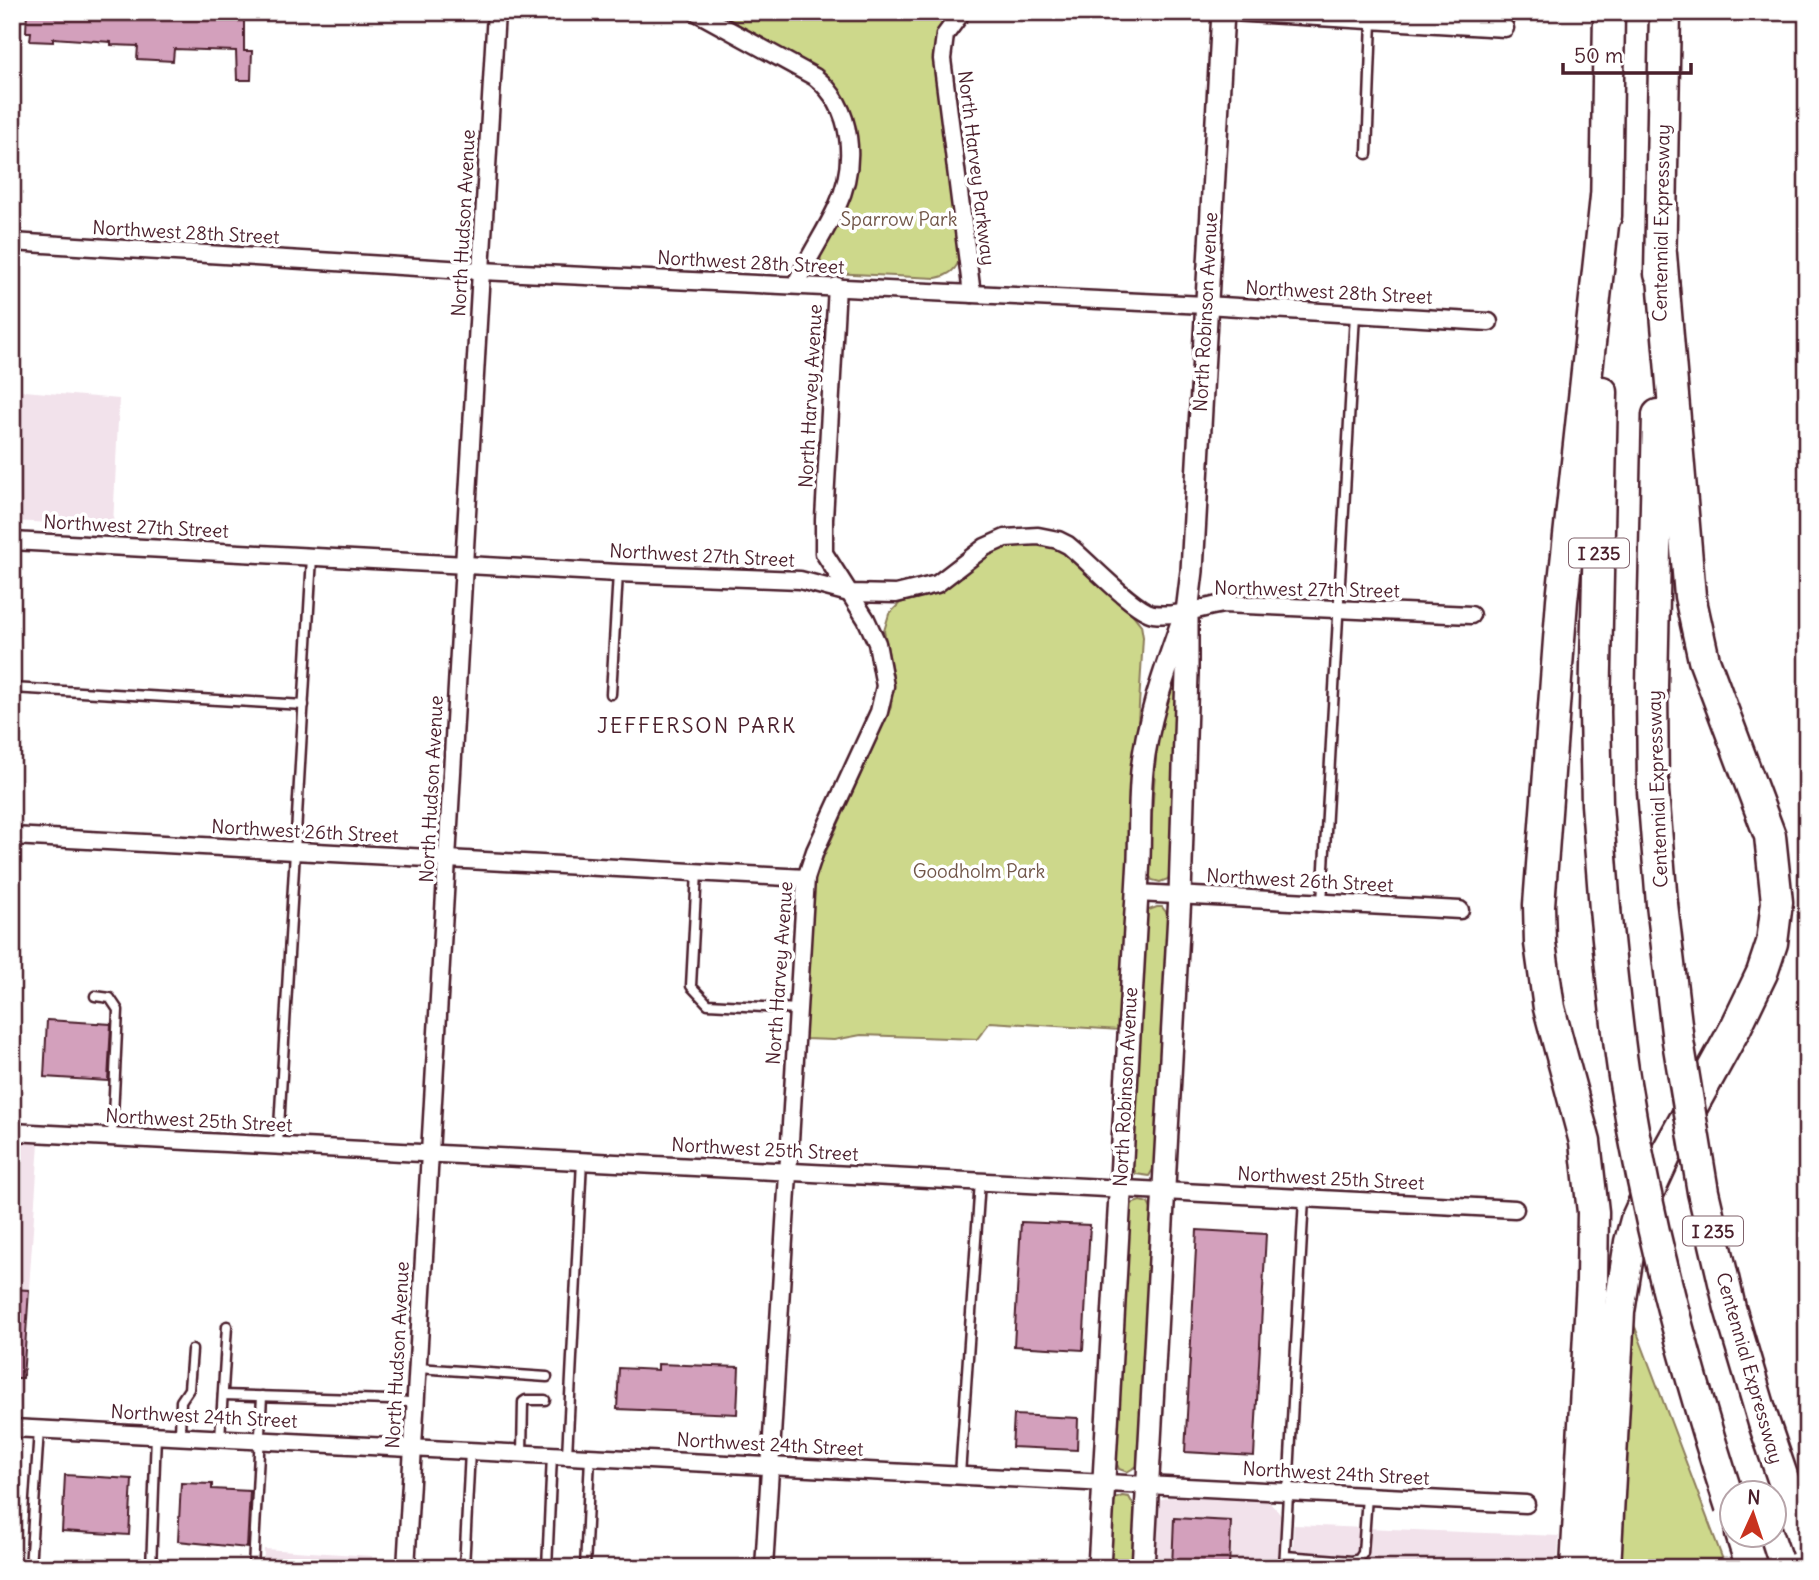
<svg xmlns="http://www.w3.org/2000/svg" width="1819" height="1580" viewBox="0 0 1819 1580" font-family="Delius,sans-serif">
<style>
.built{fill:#f2e2eb}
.green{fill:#cdd88b;stroke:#8c7c5b;stroke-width:2}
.building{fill:#d3a0bc;stroke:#4a1f2b;stroke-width:2}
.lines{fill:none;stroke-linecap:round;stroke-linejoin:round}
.service-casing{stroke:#4a1f2b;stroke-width:13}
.minor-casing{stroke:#4a1f2b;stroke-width:21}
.tertiary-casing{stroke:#4a1f2b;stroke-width:26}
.motorway-casing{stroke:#4a1f2b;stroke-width:35}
.service{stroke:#fff;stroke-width:8}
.minor{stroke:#fff;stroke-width:16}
.tertiary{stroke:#fff;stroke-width:21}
.motorway{stroke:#fff;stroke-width:30}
.motorway-bridge-casing{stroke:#4a1f2b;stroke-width:35;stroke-linecap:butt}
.motorway-bridge{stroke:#fff;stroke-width:30}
.labels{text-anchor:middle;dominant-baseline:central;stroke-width:7;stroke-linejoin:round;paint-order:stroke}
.shield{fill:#fff;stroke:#80626b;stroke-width:2}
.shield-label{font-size:18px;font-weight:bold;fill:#4a1f2b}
.street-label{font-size:19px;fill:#4a1f2b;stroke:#fff}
.park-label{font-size:19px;fill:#715648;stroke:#fff}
.neighbourhood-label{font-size:21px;letter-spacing:2px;fill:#4a1f2b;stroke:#fff}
</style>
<rect width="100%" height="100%" fill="#fff"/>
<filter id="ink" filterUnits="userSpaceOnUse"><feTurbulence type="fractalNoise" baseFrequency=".0143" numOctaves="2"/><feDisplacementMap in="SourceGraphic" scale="14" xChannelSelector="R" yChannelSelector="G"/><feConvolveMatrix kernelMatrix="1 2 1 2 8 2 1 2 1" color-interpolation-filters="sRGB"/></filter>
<g filter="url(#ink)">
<g class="built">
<path d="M12 390 119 399 113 526 12 521Z"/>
<path d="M12 1141 39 1143 20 1418H12Z"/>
<path d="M1169 1497 1268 1500 1280 1513 1278 1568H1153L1156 1501Z"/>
<path d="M1294 1525 1559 1536 1557 1568H1292Z"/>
<path d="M264 1549 372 1556V1568H263Z"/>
</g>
<g class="green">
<path d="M711 12H953L940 29 934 58 960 256C958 269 948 276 936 278L832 273C821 269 819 260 821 250L855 145 854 126 850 114 841 94 820 71Z"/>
<path d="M1017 543 1048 544 1068 553 1122 601 1141 625 1143 637 1120 1030 990 1022 977 1039 861 1035 834 1040 805 1039 814 878 891 707 893 676 884 631 889 614 900 603 932 594 946 587 984 557 1004 546Z"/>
<path d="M1177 672 1171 871 1168 879 1160 882 1152 880 1148 873 1157 742 1166 701Z"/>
<path d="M1157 907H1162L1169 916 1155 1166 1149 1176 1136 1174 1132 1165 1146 911Z"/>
<path d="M1140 1201 1148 1203 1152 1211 1137 1466 1127 1472 1119 1469 1115 1460 1128 1211 1131 1204Z"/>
<path d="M1632 1319 1726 1568H1619Z"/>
<path d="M1122 1496 1129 1497 1135 1508 1132 1568H1112L1111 1562 1113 1508 1115 1499Z"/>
</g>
<g class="building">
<path d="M27 12H244V51H252L251 80H237L236 51 174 49 173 61 137 59 138 46 111 45V42L53 38V42L30 41 31 32H26Z"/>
<path d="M47 1020 111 1024 108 1081 44 1077Z"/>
<path d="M1021 1222 1090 1225 1083 1350 1014 1346Z"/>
<path d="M1197 1230 1266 1234 1254 1456 1185 1452Z"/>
<path d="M12 1289 29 1290 23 1378H12Z"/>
<path d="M658 1364 739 1367 737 1414 617 1409 619 1368 658 1370Z"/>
<path d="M1014 1415 1078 1418 1077 1450 1012 1447Z"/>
<path d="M65 1475 132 1479 129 1535 62 1531Z"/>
<path d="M181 1483 212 1484V1489L250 1491 247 1548 178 1541Z"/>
<path d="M1174 1518 1231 1521 1229 1568H1172Z"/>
</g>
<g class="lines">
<g class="service-casing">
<g id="service">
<path d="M1367 154 1372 21"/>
<path d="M12 688 304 705"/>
<path d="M611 694 618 573"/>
<path d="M697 872 691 986 708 1004 797 1009"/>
<path d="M1322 903 1355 314"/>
<path d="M95 996 110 998 118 1010 112 1137"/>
<path d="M278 1145 312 557"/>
<path d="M418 1368 547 1377"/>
<path d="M223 1395 390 1400 416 1403"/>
<path d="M180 1436 181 1401 189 1389 192 1350"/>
<path d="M220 1438 227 1326"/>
<path d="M522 1453 523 1402 526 1400H545"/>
<path d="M567 1455 582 1161"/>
<path d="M960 1475 980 1181"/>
<path d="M1285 1556 1352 1561 1359 1559 1363 1553 1367 1496"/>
<path d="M30 1568 39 1429"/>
<path d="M151 1568 156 1435"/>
<path d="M253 1568 262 1396"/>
<path d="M464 1568 470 1451"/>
<path d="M547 1568 552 1455"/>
<path d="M585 1568 590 1457"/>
<path d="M1284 1568 1304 1198"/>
</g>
</g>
<g class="minor-casing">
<g id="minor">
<path d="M696 12 815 77C854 108 857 164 837 207 825 233 808 257 796 284"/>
<path d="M962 12 945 35 942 59 972 294"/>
<path d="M1231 12 1505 28"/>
<path d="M12 242 481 271 1205 305 1489 322"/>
<path d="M12 541 618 573 800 580 849 593 896 594 937 584 985 547 1005 538 1038 536 1058 540 1068 545C1087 560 1133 610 1153 614 1175 617 1201 608 1223 604L1471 615"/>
<path d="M12 836 806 878"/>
<path d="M1137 893 1460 910"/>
<path d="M12 1132 1515 1209"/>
<path d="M12 1428 1526 1504"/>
<path d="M406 1568 496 12"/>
<path d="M764 1568 806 878 815 851 879 712 885 686 877 643 866 619 824 553V519L837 286"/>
</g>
</g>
<g class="tertiary-casing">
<g id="tertiary">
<path d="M1099 1568 1139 858C1140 829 1139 800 1142 771 1147 720 1165 671 1182 623"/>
<path d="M1143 1568 1180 895 1187 673V612L1192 571 1223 12"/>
</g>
</g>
<g class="motorway-casing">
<g id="motorway">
<path d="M1606 216 1609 12"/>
<path d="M1660 274 1665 12"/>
<path d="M1602 392 1595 712 1597 804 1605 909"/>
<path d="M1658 415 1652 686 1653 791 1662 904"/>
<path d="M1741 1534 1752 1568"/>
<path d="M1576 1568 1592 1280 1593 1212 1585 1142 1549 1008 1540 943 1539 905 1562 600 1606 197"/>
<path d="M1605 1568 1619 1312 1630 1242 1636 1220 1667 1152 1736 1027 1762 973 1772 943 1777 902 1770 836 1704 660 1690 596 1661 254"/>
</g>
</g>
<use href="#service" class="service"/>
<use href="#minor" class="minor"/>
<use href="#tertiary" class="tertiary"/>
<use href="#motorway" class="motorway"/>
<g class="motorway-bridge-casing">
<g id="motorway-bridge">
<path d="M1662 904 1678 1041 1703 1192 1730 1308 1764 1423 1807 1549"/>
<path d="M1605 909C1611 967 1616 1026 1625 1083 1648 1227 1686 1369 1731 1507"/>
</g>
</g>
<use href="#motorway-bridge" class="motorway-bridge"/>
</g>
</g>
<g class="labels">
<g class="shield">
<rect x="1569" y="538.5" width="60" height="29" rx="5"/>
<rect x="1683" y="1216.5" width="60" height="29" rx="5"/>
</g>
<g class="shield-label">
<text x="1599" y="553">I 235</text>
<text x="1713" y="1231">I 235</text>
</g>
<g class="street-label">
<text transform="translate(977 168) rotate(83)">North Harvey Parkway</text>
<text transform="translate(463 223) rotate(-87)">North Hudson Avenue</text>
<text transform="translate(1661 223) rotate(-89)">Centennial Expressway</text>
<text transform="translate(186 232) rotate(3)">Northwest 28th Street</text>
<text transform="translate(751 262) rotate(3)">Northwest 28th Street</text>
<text transform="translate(1339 292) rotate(3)">Northwest 28th Street</text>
<text transform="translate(1205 312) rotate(-87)">North Robinson Avenue</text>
<text transform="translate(810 396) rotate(-87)">North Harvey Avenue</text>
<text transform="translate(136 526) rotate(3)">Northwest 27th Street</text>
<text transform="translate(702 555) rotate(3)">Northwest 27th Street</text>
<text transform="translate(1307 589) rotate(1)">Northwest 27th Street</text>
<text transform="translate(431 789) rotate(-87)">North Hudson Avenue</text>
<text transform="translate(1657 789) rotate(-92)">Centennial Expressway</text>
<text transform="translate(305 831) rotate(3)">Northwest 26th Street</text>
<text transform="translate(1300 880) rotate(3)">Northwest 26th Street</text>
<text transform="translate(779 973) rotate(-86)">North Harvey Avenue</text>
<text transform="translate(1125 1087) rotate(-87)">North Robinson Avenue</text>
<text transform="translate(199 1120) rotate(3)">Northwest 25th Street</text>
<text transform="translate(765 1149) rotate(3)">Northwest 25th Street</text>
<text transform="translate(1331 1178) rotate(3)">Northwest 25th Street</text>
<text transform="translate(397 1355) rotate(-87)">North Hudson Avenue</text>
<text transform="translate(1750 1368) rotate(74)">Centennial Expressway</text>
<text transform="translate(204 1416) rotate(3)">Northwest 24th Street</text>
<text transform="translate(770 1444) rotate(3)">Northwest 24th Street</text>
<text transform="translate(1336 1473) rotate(3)">Northwest 24th Street</text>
</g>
<g class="park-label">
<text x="899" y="219">Sparrow Park</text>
<text x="979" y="871">Goodholm Park</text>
</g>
<g class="neighbourhood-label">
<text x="697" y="725">JEFFERSON PARK</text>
</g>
</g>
<rect width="1819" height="1580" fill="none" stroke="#fff" stroke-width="42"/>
<rect x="21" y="21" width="1777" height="1538" fill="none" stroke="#4a1f2b" stroke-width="2.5" filter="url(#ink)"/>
<g transform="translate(1753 1514) rotate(3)"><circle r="33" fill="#ffffff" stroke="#b7a5aa" stroke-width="2"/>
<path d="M0-5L12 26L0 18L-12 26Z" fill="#c8321e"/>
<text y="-10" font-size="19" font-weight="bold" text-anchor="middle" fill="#4a1f2b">N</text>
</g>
<path d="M1563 63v10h128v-10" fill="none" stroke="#4a1f2b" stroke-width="3.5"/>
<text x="1574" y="63" font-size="21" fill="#4a1f2b" stroke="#ffffff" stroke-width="5" paint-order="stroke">50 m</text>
</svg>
